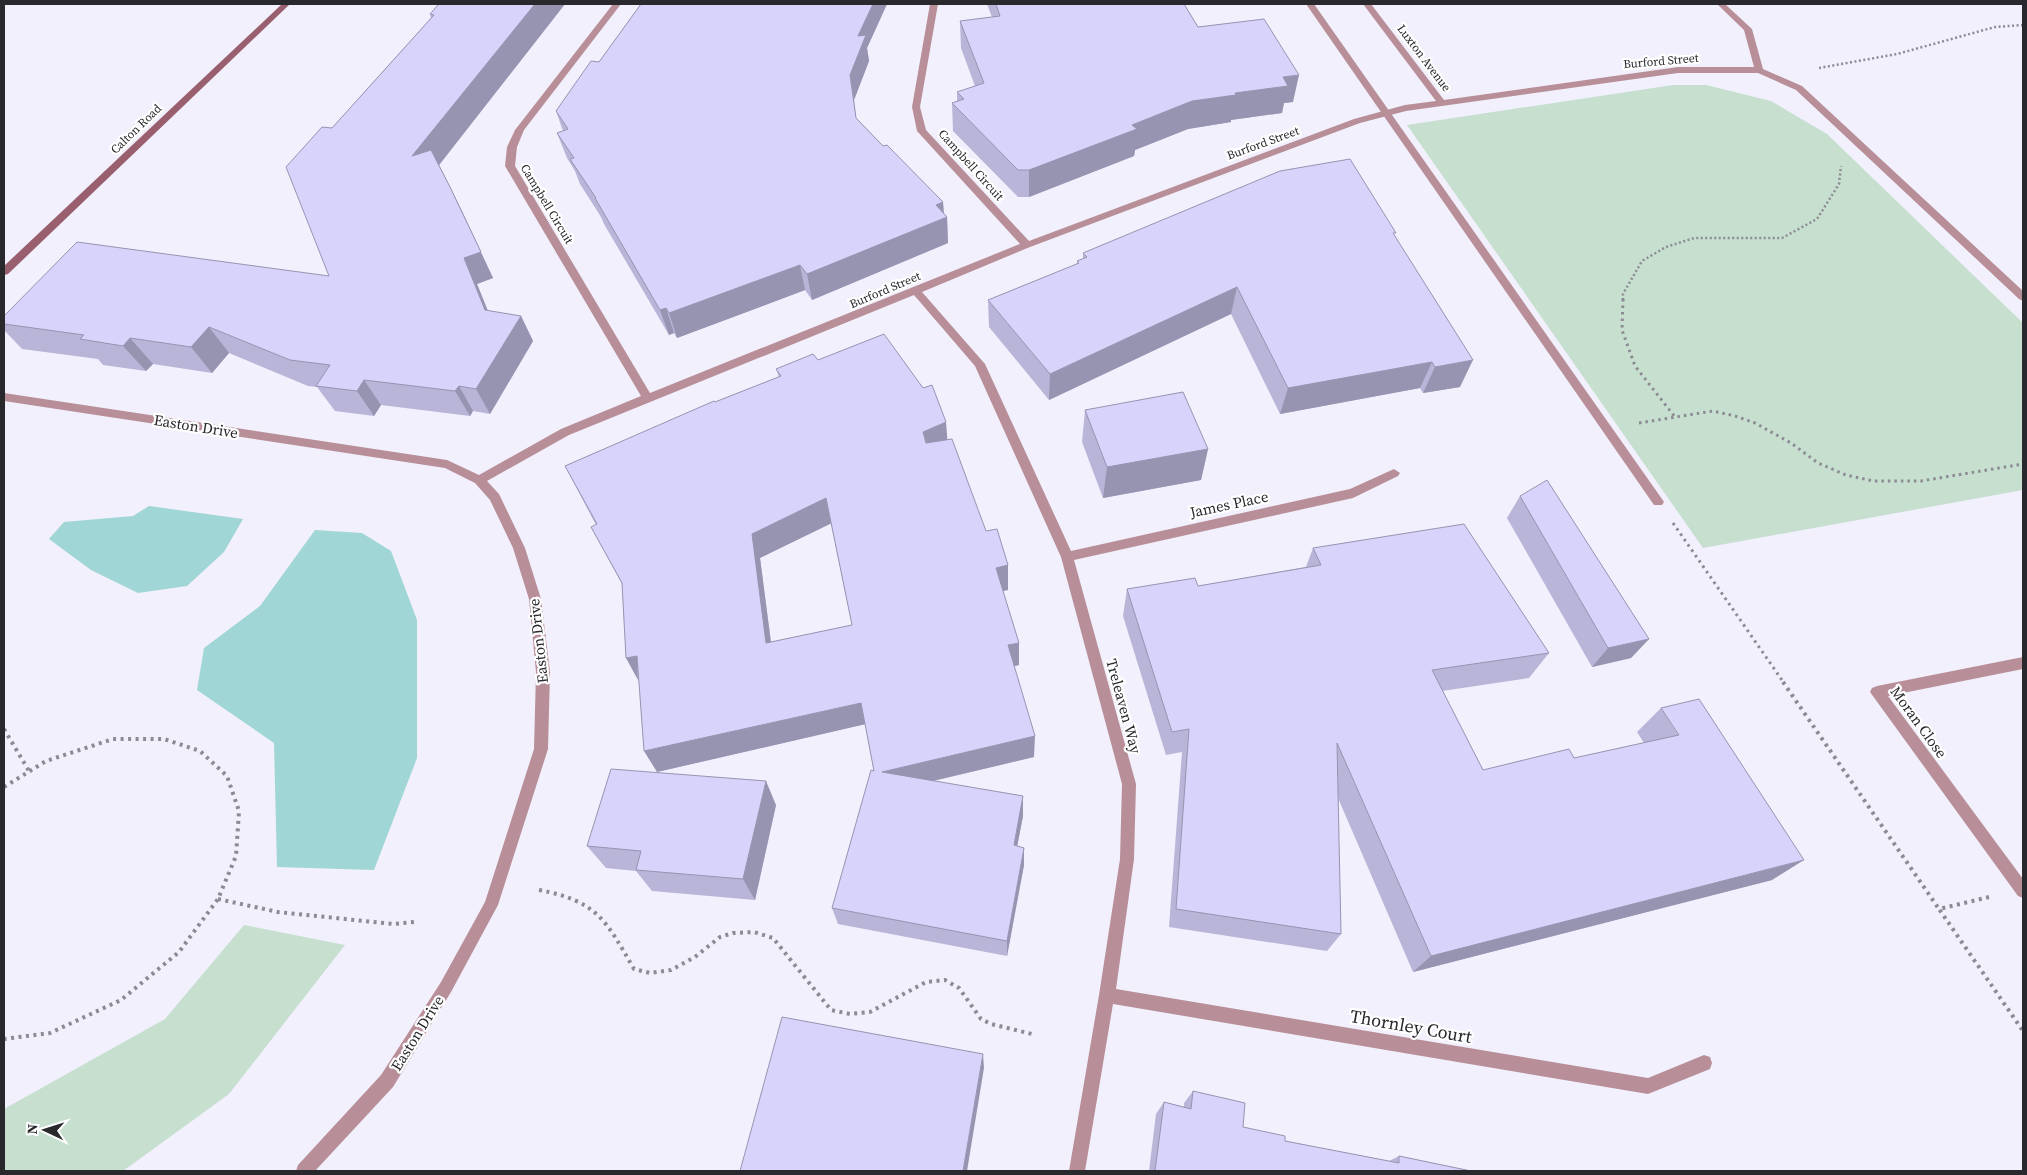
<svg xmlns="http://www.w3.org/2000/svg" width="2027" height="1175" viewBox="0 0 2027 1175" font-family="'Source Serif 4',serif">
<style>
.green{fill:#c6dfcf}
.water{fill:#a0d6d5}
.lines{fill:none;stroke-linecap:round;stroke-linejoin:round}
.path-far2{stroke:#8c8b93;stroke-width:2.5;stroke-dasharray:2 2.5;stroke-linecap:butt}
.path-far1{stroke:#8c8b93;stroke-width:3;stroke-dasharray:2.5 4;stroke-linecap:butt}
.path{stroke:#8c8b93;stroke-width:4;stroke-dasharray:3 4.5;stroke-linecap:butt}
.lane{fill:#b88f98;fill-rule:evenodd}
.street{fill:#b88f98;fill-rule:evenodd}
.secondary{fill:#995f6e;fill-rule:evenodd}
.wall{fill:#b9b5d8;fill-rule:evenodd}
.shaded-wall{fill:#9694b0}
.building{fill:#d7d3fb;stroke:#9694b0;fill-rule:evenodd}
.labels{text-anchor:middle;dominant-baseline:central;stroke-width:4.5;stroke-linejoin:round;paint-order:stroke}
.far-street-label{font-size:12px;fill:#29282d;stroke:#fff}
.street-label{font-size:15px;fill:#29282d;stroke:#fff}
.near-street-label{font-size:18px;fill:#29282d;stroke:#fff}
</style>
<rect width="100%" height="100%" fill="#f1f0fc"/>
<g class="green">
<path d="M1673 85H1706L1771 101 1827 134 2023 323V490L1703 548 1407 125Z"/>
<path d="M244 925 345 945 229 1094 123 1171H4V1109L165 1019Z"/>
</g>
<g class="water">
<path d="M149 506 243 519 224 552 187 586 138 593 91 570 49 539 64 522 133 516Z"/>
<path d="M315 530 362 533 391 551 417 620V758L374 870 277 867 274 743 197 690 204 648 260 606Z"/>
</g>
<g class="lines">
<g class="path-far2">
<path d="M1819 68 1897 54 1995 27 2023 25"/>
<path d="M1623 300V294L1642 261 1666 247 1694 238H1782L1817 219 1839 184 1841 166"/>
</g>
<g class="path-far1">
<path d="M1623 299 1622 330 1635 366 1675 417"/>
<path d="M1639 423 1713 411 1735 416 1755 423 1791 443 1818 463 1846 475 1873 481H1921L2023 464"/>
<path d="M1673 523 1784 683"/>
</g>
<g class="path">
<path d="M1783 682 1939 909"/>
<path d="M4 729 29 771"/>
<path d="M4 787 46 761 113 739H164L200 751 227 776 239 811 236 856 218 899 179 952 121 1000 50 1033 4 1039"/>
<path d="M539 890C598 901 606 921 634 969L650 973 671 970 695 957 720 937 733 933 754 932 773 938 831 1010 850 1014 870 1012 926 982 945 980 959 988 981 1019 991 1024 1032 1034"/>
<path d="M1989 897 1939 909 2023 1031"/>
<path d="M218 899 278 912 393 924 414 922"/>
</g>
<path class="lane" d="M1306 4H1314L1662 499 1664 502 1662 505H1654Z"/>
<g class="street">
<path d="M613 4H621L524 130 517 147 515 166 650 393 1020 244 917 131 912 107 930 4H938L920 107 926 130 1029 241 1354 119 1405 105 1436 101 1363 4H1371L1444 100 1678 67H1754L1744 30 1717 4H1725L1752 29 1763 69 1802 86 2023 291V301L2019 299 1796 90 1758 73H1678L1406 111 1360 123 1030 247 922 292 985 364 1071 551 1350 489 1394 469 1400 473 1398 476 1353 498 1074 560 1136 784 1134 859 1116 989 1648 1078 1704 1055 1710 1057 1712 1063 1710 1069 1648 1094 1113 1004 1085 1171H1069L1099 995 1120 859 1122 784 1061 557 975 366 914 295 569 435 487 481 499 494 525 548 541 599 550 672 548 749 498 905 451 992 393 1087 315 1171H296L298 1165 381 1075 441 982 485 902 534 749 536 672 529 599 513 548 490 500 475 483 445 468 4 401V393L447 460 479 475 561 429 641 396 505 166 507 147 515 130Z"/>
<path d="M2023 657V669L1888 696 2023 879V898L2018 896 1870 692 1872 688 1877 686Z"/>
</g>
<path class="secondary" d="M282 4H290L8 274 4 275V266Z"/>
</g>
<g class="wall">
<path d="M439 4H565L439 165 463 213 493 278 477 284 488 311 521 316 533 341 490 414 473 411 470 416 381 405 374 416 335 411 317 387 308 386 229 353 212 373 153 364 146 371 103 365 98 359 22 349 4 330V316L329 276 332 128 431 18 430 14Z"/>
<path d="M641 4H887L867 48 869 61 854 100 856 118 883 146 943 202 944 214 947 217 948 243 812 300 805 290 677 338 674 333 669 335 604 224 601 217 580 184 575 171 567 158 557 133 563 131 556 111 599 62Z"/>
<path d="M987 4H1184L1198 27 1293 102 1284 103 1282 113 1231 120V122L1188 129 1135 150 1134 156 1029 197H1018L953 131 952 103 957 101V92L975 86 961 48 960 21 992 17Z"/>
<path d="M1395 237 1460 387 1423 393 1420 388 1280 414 1231 314 1049 400 989 327 988 300 1077 264V261L1083 259V253Z"/>
<path d="M818 360 947 440 986 531 1008 565V590L1003 591 1019 643V665L1014 666 1034 757 933 781 1023 796V816L1017 846 1024 848V865L1007 956 838 924 832 908 874 771 865 724 657 772 639 680 622 584 591 527 596 525 565 466 715 402 779 377 776 369ZM831 523 852 625 771 642 760 558Z"/>
<path d="M1085 410 1208 449 1201 480 1103 498 1082 442Z"/>
<path d="M1520 496 1649 639 1631 658 1592 667 1507 518Z"/>
<path d="M1313 548 1549 653 1529 678 1442 691 1483 770 1574 758 1644 743 1637 732 1661 708 1772 880 1413 972 1338 798 1341 934 1327 951 1169 927 1182 752 1166 755 1123 616 1127 589 1198 586 1306 567Z"/>
<path d="M776 805 755 900 652 891 636 871 606 868 587 846Z"/>
<path d="M1193 1091 1243 1127 1285 1141 1389 1161 1399 1156 1471 1171H1149L1156 1114 1164 1102 1184 1107V1103Z"/>
</g>
<g class="shaded-wall">
<path d="M535 4H565L425 183 412 156Z"/>
<path d="M873 4H887L867 48 869 61 854 100 850 75 858 36Z"/>
<path d="M1299 75 1293 102 1284 103 1282 113 1231 120V122L1188 129 1135 150 1134 156 1029 197V170L1132 125 1192 101 1235 93 1283 77Z"/>
<path d="M450 187 493 278 477 284 498 336 485 310 464 258Z"/>
<path d="M943 202 944 218 947 217 948 243 812 300 807 274 936 205Z"/>
<path d="M800 265 805 290 677 338 669 313Z"/>
<path d="M1237 287 1231 314 1049 400 1050 374Z"/>
<path d="M666 308 674 333 669 335 660 310Z"/>
<path d="M521 316 533 341 490 414 476 389Z"/>
<path d="M209 327 229 353 212 373 191 347Z"/>
<path d="M130 338 153 364 146 371 123 346Z"/>
<path d="M1473 360 1460 387 1423 393 1435 367Z"/>
<path d="M1432 362 1420 388 1280 414 1288 388Z"/>
<path d="M364 380 381 405 374 416 357 391Z"/>
<path d="M459 386 473 411 470 416 455 391Z"/>
<path d="M946 422 948 448 926 458 923 432Z"/>
<path d="M1208 449 1201 480 1103 498 1107 467Z"/>
<path d="M826 498 832 523 760 558 774 666 766 643 752 534Z"/>
<path d="M1008 565V590L996 592V568Z"/>
<path d="M1649 639 1631 658 1592 667 1608 648Z"/>
<path d="M1019 643V665L1008 668V645Z"/>
<path d="M637 656 638 680 626 658Z"/>
<path d="M861 703 866 724 657 772 644 751Z"/>
<path d="M1035 736 1034 757 886 792 882 772Z"/>
<path d="M766 781 776 805 755 900 743 879Z"/>
<path d="M1023 796V816L1014 863V845Z"/>
<path d="M1024 848V865L1007 956V941Z"/>
<path d="M1804 860 1772 880 1413 972 1431 956Z"/>
<path d="M983 1054 984 1068 967 1171H963Z"/>
</g>
<g class="building">
<path d="M439 4H535L412 156 431 150 450 187 481 252 464 258 485 310 521 316 476 389 459 386 455 391 364 380 357 391 316 386 330 365 290 360 209 327 191 347 130 338 123 346 80 339 84 335 4 324V316L77 242 329 276 286 167 322 127 332 128 434 15 430 14Z"/>
<path d="M641 4H873L858 36 866 35 850 75 856 118 883 146 887 145 943 202 936 205 947 217 807 274 800 265 669 313 666 308 660 310 595 198H596L570 159 574 158 557 133 568 129 556 111 591 61 599 62Z"/>
<path d="M996 4H1184L1198 27 1264 19 1299 75 1283 77 1288 86 1235 93 1236 95 1192 101 1132 125 1137 129 1029 170H1018L952 103 964 99 957 92 984 83 960 21 1000 16Z"/>
<path d="M1350 159 1396 233H1393L1473 360 1435 367 1432 362 1288 388 1237 287 1050 374 988 300 1079 263 1077 261 1087 257 1083 253 1280 171Z"/>
<path d="M884 334 923 388 932 385 946 422 923 432 926 443 952 439 986 531 997 529 1008 565 996 568 1019 643 1008 645 1035 736 882 772 1023 796 1014 845 1024 848 1007 941 832 908 871 770 874 771 861 703 644 751 637 656 626 658 622 583 591 527 597 524 565 466 714 401 715 402 781 376 776 369 813 354 818 360ZM826 498 852 625 766 643 752 534Z"/>
<path d="M1183 392 1208 449 1107 467 1085 410Z"/>
<path d="M1547 480 1649 639 1608 648 1520 496Z"/>
<path d="M1464 524 1549 653 1432 670 1483 770 1569 749 1574 758 1679 735 1661 708 1699 699 1804 860 1431 956 1337 743 1341 934 1176 909 1189 729 1172 732 1127 589 1195 578 1198 586 1321 565 1313 548Z"/>
<path d="M611 769 766 781 743 879 636 870 641 851 587 846Z"/>
<path d="M782 1017 983 1054 963 1171H740Z"/>
<path d="M1193 1091 1245 1103 1243 1127 1285 1136V1141L1399 1163V1156L1471 1171H1155L1164 1102 1191 1109Z"/>
</g>
<g class="labels">
<g class="far-street-label">
<text transform="translate(1424 58) rotate(53)">Luxton Avenue</text>
<text transform="translate(1661 61) rotate(-5)">Burford Street</text>
<text transform="translate(136 129) rotate(-44)">Calton Road</text>
<text transform="translate(1263 143) rotate(-20)">Burford Street</text>
<text transform="translate(971 165) rotate(48)">Campbell Circuit</text>
<text transform="translate(547 204) rotate(59)">Campbell Circuit</text>
<text transform="translate(885 290) rotate(-23)">Burford Street</text>
</g>
<g class="street-label">
<text transform="translate(196 426) rotate(9)">Easton Drive</text>
<text transform="translate(1229 504) rotate(-12)">James Place</text>
<text transform="translate(538 641) rotate(-96)">Easton Drive</text>
<text transform="translate(1124 706) rotate(75)">Treleaven Way</text>
<text transform="translate(1919 722) rotate(54)">Moran Close</text>
<text transform="translate(417 1033) rotate(-58)">Easton Drive</text>
</g>
<g class="near-street-label">
<text transform="translate(1411 1026) rotate(10)">Thornley Court</text>
</g>
</g>
<rect width="2027" height="1175" fill="none" stroke="#29282d" stroke-width="10"/>
<g transform="translate(45 1130) rotate(274)" stroke="#ffffff" stroke-width="4" paint-order="stroke">
<path d="M0-4L9 19L0 12L-9 19Z" fill="#29282d"/>
<text y="-8" font-size="14" font-weight="bold" text-anchor="middle" fill="#29282d">N</text>
</g>
</svg>
